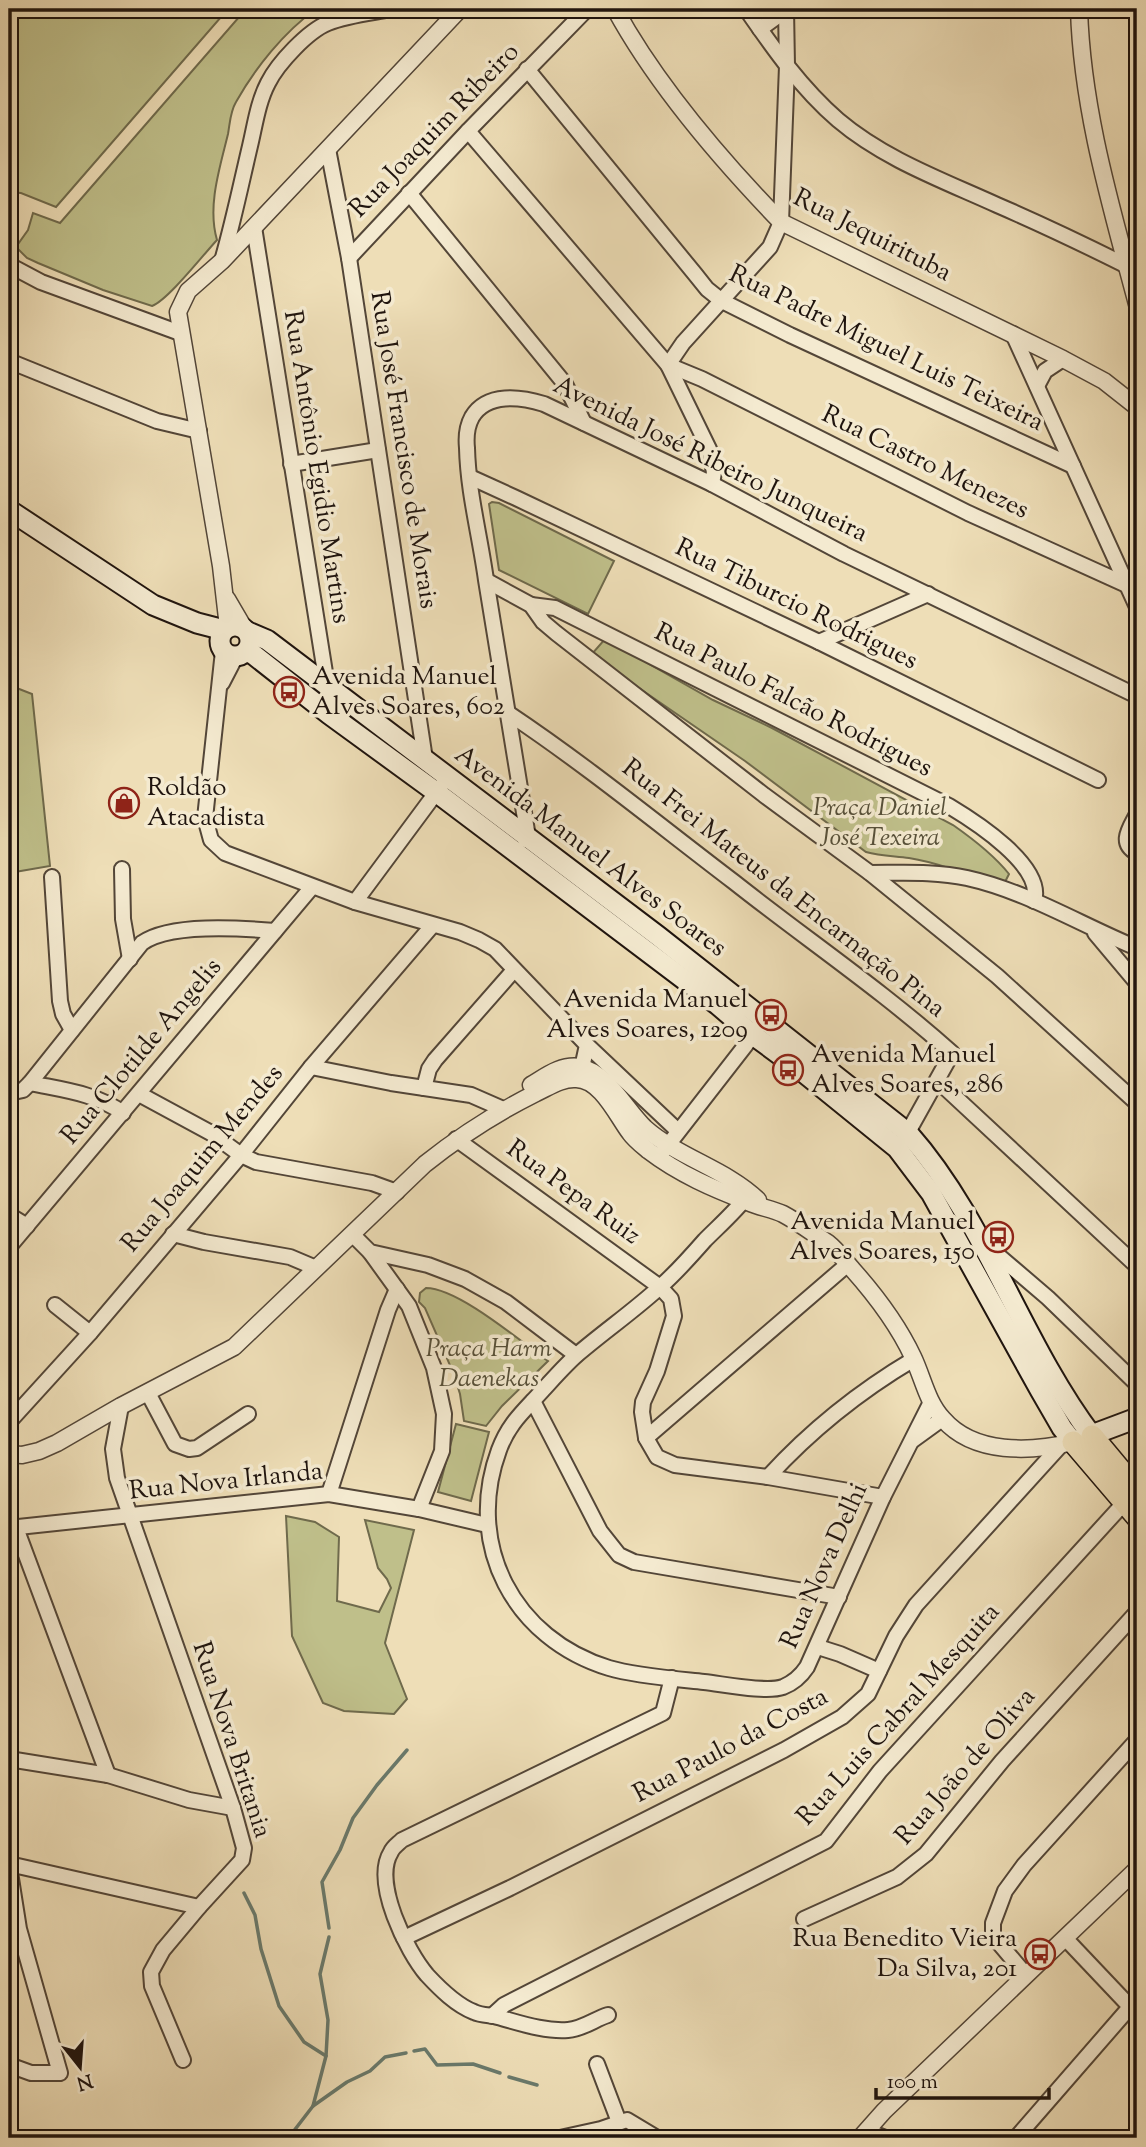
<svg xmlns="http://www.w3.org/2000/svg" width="1146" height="2147" viewBox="0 0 1146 2147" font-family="'Sorts Mill Goudy',serif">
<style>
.green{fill:#bfbf8a;stroke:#6f6a4c;stroke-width:2}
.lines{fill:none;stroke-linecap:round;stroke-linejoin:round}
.stream{stroke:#69796b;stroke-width:3.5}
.minor-casing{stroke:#534638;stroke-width:18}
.tertiary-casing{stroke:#534638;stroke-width:19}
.secondary-casing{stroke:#1f140e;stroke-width:23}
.primary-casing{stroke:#1f140e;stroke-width:24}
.minor{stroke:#f4ead0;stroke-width:14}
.tertiary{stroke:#f4ead0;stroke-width:16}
.secondary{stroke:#f4ead0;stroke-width:19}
.primary{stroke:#eedeb7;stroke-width:21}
.rail{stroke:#1f140e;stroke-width:3.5;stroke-dasharray:12 12;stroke-linecap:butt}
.labels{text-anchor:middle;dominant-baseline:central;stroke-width:7;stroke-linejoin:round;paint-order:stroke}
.street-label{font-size:26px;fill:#1f140e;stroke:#f4ead0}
.poi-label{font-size:26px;fill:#1f140e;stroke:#f4ead0;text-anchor:start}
.park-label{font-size:26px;font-style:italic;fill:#575039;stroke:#f4ead0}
</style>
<rect width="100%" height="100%" fill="#eedeb7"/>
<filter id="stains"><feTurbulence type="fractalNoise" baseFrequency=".00286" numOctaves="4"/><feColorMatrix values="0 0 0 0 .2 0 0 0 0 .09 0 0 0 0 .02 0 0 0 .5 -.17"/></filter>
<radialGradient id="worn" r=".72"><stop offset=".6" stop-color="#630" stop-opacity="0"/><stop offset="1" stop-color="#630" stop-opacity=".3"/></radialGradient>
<g class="green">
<path d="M9 9H228L56 207 21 193 9 192Z"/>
<path d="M246 9H316C284 32 255 68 236 102 230 112 230 123 228 134 220 167 207 206 217 240 203 255 168 300 152 306L103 290 38 263 27 258 16 247 28 230 33 213 60 223Z"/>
<path d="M492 502 499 503 614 561 588 614 499 570 489 504Z"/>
<path d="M605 639 713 700 772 728 953 825C973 839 994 855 1009 874L1006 880 997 886C968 875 940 863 909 858 894 856 880 856 866 852L745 761 591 655Z"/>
<path d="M9 685 32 694 50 866 9 873Z"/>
<path d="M426 1288C458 1288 520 1341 548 1361L502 1406 486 1426 464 1421 460 1394 453 1372 425 1308 419 1302 420 1293Z"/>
<path d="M456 1424 489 1432 471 1501 438 1492Z"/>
<path d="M286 1516 315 1522 339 1537 337 1601 379 1612 391 1588 387 1579 378 1568 365 1520 414 1530 385 1643 407 1699 394 1714 344 1711 323 1703 292 1636Z"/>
</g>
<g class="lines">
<g class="stream">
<path d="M244 1893 255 1915 261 1949 279 2006 304 2042 326 2056 313 2106 293 2132V2138"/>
<path d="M329 1928 322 1882 340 1850 353 1818 377 1785 407 1750"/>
<path d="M414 2051 425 2049 437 2065 473 2064 500 2073"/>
<path d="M326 2056 328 2020 320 1974 329 1937"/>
<path d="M509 2077 537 2085"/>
<path d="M313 2106 347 2082 370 2071 385 2057 406 2053"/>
</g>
<g class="minor-casing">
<g id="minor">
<path d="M746 9C773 48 801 88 838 120 884 159 942 180 997 205 1041 224 1085 245 1127 266"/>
<path d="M760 29 786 10"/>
<path d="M527 69 695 274 707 289 722 301 790 335 1073 466"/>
<path d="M468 131 668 365 702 379 968 513 1129 586"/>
<path d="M328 149 349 258 425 759"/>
<path d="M409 193 565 384 584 423"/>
<path d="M254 227 327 685 329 714"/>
<path d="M349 258 468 131 587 9"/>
<path d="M222 261C233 223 241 184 250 146 255 125 258 102 268 83 278 63 308 31 328 23 348 15 371 13 392 9"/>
<path d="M9 265 41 282 180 333"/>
<path d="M1013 334 1137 607"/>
<path d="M9 361 157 421 199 431"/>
<path d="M1037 386 1045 371 1063 359"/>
<path d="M291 464 378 450"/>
<path d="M470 477 516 498 819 642 1098 780"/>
<path d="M712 484 714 472 709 449 668 365 683 343 770 247 781 222 787 66 786 9"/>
<path d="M487 581 531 605 543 622 556 633 764 795 870 873 997 976 1137 1103"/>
<path d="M531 605 555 608 949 806C974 821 1045 866 1034 901"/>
<path d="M819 642 928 594"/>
<path d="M223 651 205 818 211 840 225 853 355 902 460 932 479 940 495 949 587 1045 580 1077"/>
<path d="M222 683 236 656"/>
<path d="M508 713C586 765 659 825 734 882 806 939 883 991 952 1053L903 1141"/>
<path d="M1137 814C1130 828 1118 843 1137 853"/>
<path d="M525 840 528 837C514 751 500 665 486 580 480 536 468 492 467 448 466 438 467 426 472 417 487 392 521 397 544 404L712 484 844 554 1137 696"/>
<path d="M122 869 123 919 130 959"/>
<path d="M870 873C902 873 936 871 967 878 1026 891 1081 925 1137 948"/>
<path d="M52 877 60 1001 63 1014 72 1030"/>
<path d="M355 902 441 786"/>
<path d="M1095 933 1137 983"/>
<path d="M587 1045 678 1131"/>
<path d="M311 1067 391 1083 471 1095 503 1109"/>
<path d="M938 1081 1137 1266"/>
<path d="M30 1083C63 1090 95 1093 123 1113"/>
<path d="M424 1088 429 1069 435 1060 514 970"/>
<path d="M9 1093 23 1090 30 1083 142 943C170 923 240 928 275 931"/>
<path d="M139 1094 211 1133 241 1155 256 1162 372 1183 397 1192"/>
<path d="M456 1139 660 1287 671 1299 674 1316 657 1371 643 1402 642 1412 646 1438 657 1457 675 1465 768 1477 883 1497"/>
<path d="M661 1154 745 1046 757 1028"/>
<path d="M749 1194C736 1211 720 1225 705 1240 691 1256 677 1272 661 1286 635 1310 606 1330 579 1353 566 1364 554 1378 542 1391 523 1412 509 1423 499 1450 464 1545 514 1639 609 1668 636 1676 676 1679 704 1682 723 1684 766 1693 783 1687 793 1683 801 1676 807 1667L883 1497 931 1402"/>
<path d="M9 1215 27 1226"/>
<path d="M173 1234 204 1242 290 1257 316 1268"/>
<path d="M353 1235 370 1252 428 1265 465 1279 506 1302 576 1355"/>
<path d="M986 1245 1048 1298 1137 1384"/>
<path d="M9 1247 312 887"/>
<path d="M370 1252 409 1306 434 1368 444 1414 442 1451 419 1509"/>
<path d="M55 1305 90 1333"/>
<path d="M148 1393 175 1444 189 1449 197 1448 248 1414"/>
<path d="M533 1401 600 1531 619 1555 634 1562 839 1597"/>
<path d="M121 1406 113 1449 117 1478 233 1808 244 1848 242 1860 199 1907 163 1950 151 1972 152 1986 183 2060"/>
<path d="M9 1422 90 1333 241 1155 311 1067 432 926"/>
<path d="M646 1438 848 1264"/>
<path d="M913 1440 942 1419"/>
<path d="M768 1477C810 1431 860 1391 914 1359"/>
<path d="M329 1494 388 1310 397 1289"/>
<path d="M9 1528 329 1494 419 1509 487 1525"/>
<path d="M16 1528 108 1775"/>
<path d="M818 1647 840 1654 879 1671"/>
<path d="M9 1759 108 1775 189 1800 233 1808"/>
<path d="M9 1864 199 1907"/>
<path d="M9 1866 19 1929 60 2073H31L9 2065"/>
<path d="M804 1919 897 1877 926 1854 1002 1761 1137 1612"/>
<path d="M404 1938 510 1888 784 1750 842 1717 868 1694 896 1636 916 1605 1061 1445"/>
<path d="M1065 1938 1137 2014"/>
<path d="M1026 1975 993 1936V1923L1005 1891 1024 1865 1137 1740"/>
<path d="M608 2015C595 2019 583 2029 568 2030 544 2032 517 2022 494 2016 487 2015 480 2015 474 2012 456 2005 440 1989 427 1975 407 1952 372 1882 391 1852 393 1847 398 1844 402 1840L663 1713 672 1678"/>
<path d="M492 2016 504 2005 826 1841 880 1771 1125 1502"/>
<path d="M597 2064 619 2122"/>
<path d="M867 2131 885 2138"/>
<path d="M560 2138 601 2129 627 2120 657 2138"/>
<path d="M1016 2138 1130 2007"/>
</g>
</g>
<g class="tertiary-casing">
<g id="tertiary">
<path d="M615 9C656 84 722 161 781 222L1063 359 1104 381 1137 407"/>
<path d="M1079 9C1082 110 1111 206 1137 304"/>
<path d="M227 599 244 628"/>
<path d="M228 627 221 566 178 312 188 291 222 261 460 9"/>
<path d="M531 1085C546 1076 561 1064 580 1067 607 1072 626 1110 645 1128 679 1158 726 1169 758 1200"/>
<path d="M9 1454 22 1455 39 1451 57 1443 121 1406 234 1347 425 1164C460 1136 496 1113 536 1093 549 1087 562 1078 576 1079 601 1079 617 1116 630 1133 635 1140 643 1146 649 1151 679 1174 714 1189 748 1202 759 1207 772 1209 783 1214 798 1222 814 1234 828 1243 837 1250 845 1261 853 1270 877 1297 898 1325 913 1357 923 1378 927 1402 943 1419 974 1455 1031 1452 1073 1442"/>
<path d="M860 2138 884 2111 1137 1869"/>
</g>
</g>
<g class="secondary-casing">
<g id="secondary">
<path d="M9 510 153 605 197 623 224 630"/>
<circle cx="235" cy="641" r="15"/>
<path d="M248 632 267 640 658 936 908 1133C986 1221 1021 1342 1092 1436"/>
<path d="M247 651 254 655 329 714 436 792 718 1005 753 1035 802 1071 897 1148 931 1193 1040 1390 1062 1428 1073 1442 1137 1418"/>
</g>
</g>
<g class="primary-casing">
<g id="primary">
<path d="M1092 1436 1137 1490"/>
<path d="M1073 1442 1137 1517"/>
</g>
</g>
<use href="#minor" class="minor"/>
<use href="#tertiary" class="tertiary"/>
<use href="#secondary" class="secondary"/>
<use href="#primary" class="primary"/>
<path class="rail" d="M1135 9 1137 30"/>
</g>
<defs>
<g id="bus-ring" transform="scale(1.575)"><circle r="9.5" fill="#f4ead0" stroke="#8f2418" stroke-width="1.5"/><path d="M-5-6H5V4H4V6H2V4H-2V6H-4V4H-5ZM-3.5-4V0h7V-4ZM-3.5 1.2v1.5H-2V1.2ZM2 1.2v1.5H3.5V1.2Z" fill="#8f2418"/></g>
<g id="shop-ring" transform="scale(1.575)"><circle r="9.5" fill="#f4ead0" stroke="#8f2418" stroke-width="1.5"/><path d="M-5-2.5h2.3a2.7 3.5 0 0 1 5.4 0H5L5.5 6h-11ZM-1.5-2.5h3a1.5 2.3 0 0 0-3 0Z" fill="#8f2418"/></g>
</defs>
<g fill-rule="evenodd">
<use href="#bus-ring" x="289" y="692"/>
<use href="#shop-ring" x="124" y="803"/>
<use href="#bus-ring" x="771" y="1015"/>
<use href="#bus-ring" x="788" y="1070"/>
<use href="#bus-ring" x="998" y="1237"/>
<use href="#bus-ring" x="1040" y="1954"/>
</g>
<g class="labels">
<g class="street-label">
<text transform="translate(435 131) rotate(-46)">Rua Joaquim Ribeiro</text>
<text transform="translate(872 236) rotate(27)">Rua Jequirituba</text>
<text transform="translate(886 349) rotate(26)">Rua Padre Miguel Luis Teixeira</text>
<text transform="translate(403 450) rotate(81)">Rua José Francisco de Morais</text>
<text transform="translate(710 460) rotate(26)">Avenida José Ribeiro Junqueira</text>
<text transform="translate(925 463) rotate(26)">Rua Castro Menezes</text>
<text transform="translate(316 467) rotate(81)">Rua Antônio Egidio Martins</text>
<text transform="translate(796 605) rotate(26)">Rua Tiburcio Rodrigues</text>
<text transform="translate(793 701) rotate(27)">Rua Paulo Falcão Rodrigues</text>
<text transform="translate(590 852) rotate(37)">Avenida Manuel Alves Soares</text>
<text transform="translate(783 889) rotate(38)">Rua Frei Mateus da Encarnação Pina</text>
<text transform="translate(142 1052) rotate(-50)">Rua Clotilde Angelis</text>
<text transform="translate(203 1159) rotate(-50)">Rua Joaquim Mendes</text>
<text transform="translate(573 1193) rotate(36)">Rua Pepa Ruiz</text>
<text transform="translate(226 1482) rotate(-6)">Rua Nova Irlanda</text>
<text transform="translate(825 1566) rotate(-66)">Rua Nova Delhi</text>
<text transform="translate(899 1715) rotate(-48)">Rua Luis Cabral Mesquita</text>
<text transform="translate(231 1740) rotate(72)">Rua Nova Britania</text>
<text transform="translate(731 1746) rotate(-28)">Rua Paulo da Costa</text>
<text transform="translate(966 1767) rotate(-49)">Rua João de Oliva</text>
</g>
<g class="poi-label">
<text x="312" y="677">Avenida Manuel<tspan x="312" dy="30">Alves Soares, 602</tspan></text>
<text x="147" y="788">Roldão<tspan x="147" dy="30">Atacadista</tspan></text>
<text x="748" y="1000" text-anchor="end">Avenida Manuel<tspan x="748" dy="30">Alves Soares, 1209</tspan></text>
<text x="811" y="1055">Avenida Manuel<tspan x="811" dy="30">Alves Soares, 286</tspan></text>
<text x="975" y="1222" text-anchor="end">Avenida Manuel<tspan x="975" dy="30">Alves Soares, 150</tspan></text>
<text x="1017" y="1939" text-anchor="end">Rua Benedito Vieira<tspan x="1017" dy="30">Da Silva, 201</tspan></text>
</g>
<g class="park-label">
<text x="880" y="808">Praça Daniel<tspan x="880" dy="30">José Texeira</tspan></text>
<text x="489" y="1349">Praça Harm<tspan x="489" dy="30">Daenekas</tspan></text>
</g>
</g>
<rect width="1146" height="2147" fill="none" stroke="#eedeb7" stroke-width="35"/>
<rect x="10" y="10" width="1125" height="2126" fill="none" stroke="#1f140e" stroke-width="3.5"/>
<rect x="18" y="18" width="1111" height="2112" fill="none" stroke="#1f140e" stroke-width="2"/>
<g transform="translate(80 2067) rotate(163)" stroke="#f4ead0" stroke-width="5" paint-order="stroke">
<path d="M0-5L12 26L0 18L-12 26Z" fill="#1f140e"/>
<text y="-10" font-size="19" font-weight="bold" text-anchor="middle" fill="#1f140e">N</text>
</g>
<path d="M876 2088v10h173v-10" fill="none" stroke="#1f140e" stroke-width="3.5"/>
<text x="887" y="2088" font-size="21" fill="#1f140e" stroke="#f4ead0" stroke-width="5" paint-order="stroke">100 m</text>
<rect width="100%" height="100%" filter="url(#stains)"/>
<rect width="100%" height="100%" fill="url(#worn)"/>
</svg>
